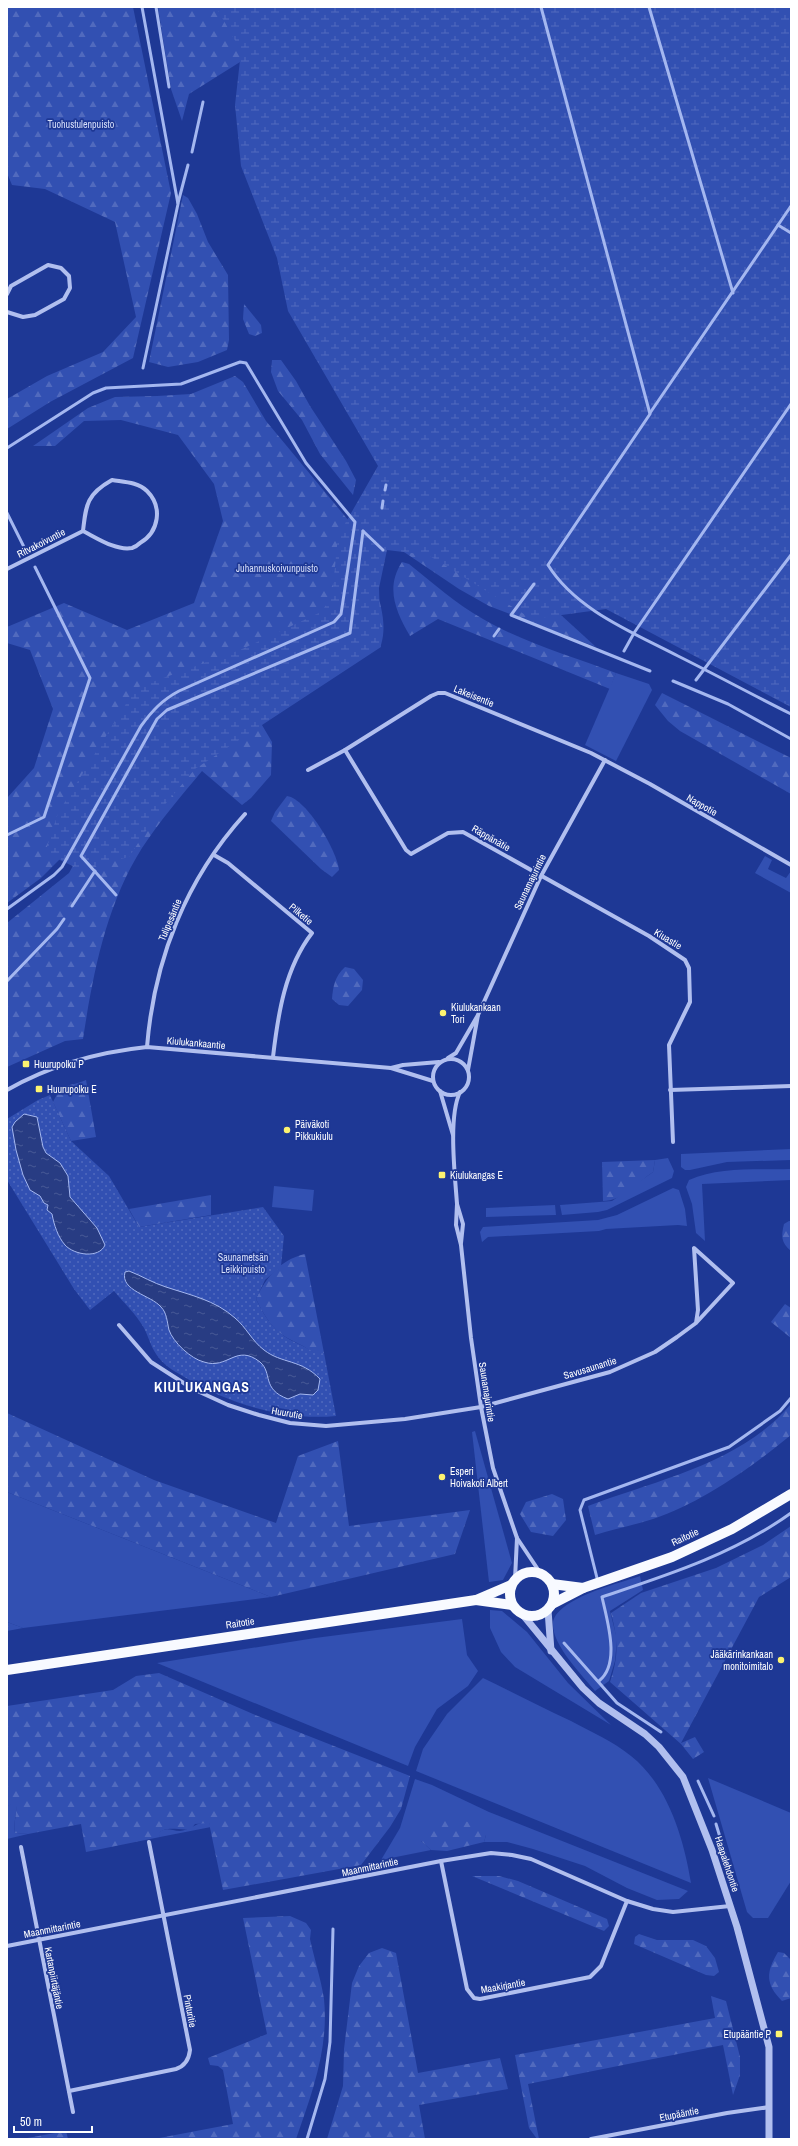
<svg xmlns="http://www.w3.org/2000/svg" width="798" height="2146" viewBox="0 0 798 2146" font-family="'Archivo Narrow',sans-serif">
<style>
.grass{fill:#3250b2}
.forest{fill:url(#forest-firs)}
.wetland{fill:url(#wetland-marsh)}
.park{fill:url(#park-dots)}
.water{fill:url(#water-ripples);stroke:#a4b7f0}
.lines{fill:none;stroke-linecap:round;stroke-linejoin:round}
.stream{stroke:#a4b7f0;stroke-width:3}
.minor{stroke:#b1bfef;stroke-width:4}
.tertiary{stroke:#b1bfef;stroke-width:7}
.primary{stroke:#f8faff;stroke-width:10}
.poi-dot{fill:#fdf370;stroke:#1e3895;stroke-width:1.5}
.labels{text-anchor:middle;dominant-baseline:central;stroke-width:3.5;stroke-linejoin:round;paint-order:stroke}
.park-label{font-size:10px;fill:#d7dffa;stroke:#1e3895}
.street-label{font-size:10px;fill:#fff;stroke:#1e3895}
.poi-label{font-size:10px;fill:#fff;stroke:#1e3895;text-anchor:start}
.district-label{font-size:14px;font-weight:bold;letter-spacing:1px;fill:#fff;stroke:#1e3895}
</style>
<defs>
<pattern id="forest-firs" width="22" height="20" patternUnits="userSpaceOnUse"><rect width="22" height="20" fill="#3250b2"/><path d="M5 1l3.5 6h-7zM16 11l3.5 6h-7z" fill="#516abe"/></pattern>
<pattern id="wetland-marsh" width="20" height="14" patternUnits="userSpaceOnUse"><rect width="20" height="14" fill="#3250b2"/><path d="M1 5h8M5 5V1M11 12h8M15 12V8" fill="none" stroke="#516abe"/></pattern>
<pattern id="park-dots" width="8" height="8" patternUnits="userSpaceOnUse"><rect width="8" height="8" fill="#3250b2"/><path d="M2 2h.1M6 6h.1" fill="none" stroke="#516abe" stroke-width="1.8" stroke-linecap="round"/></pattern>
<pattern id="water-ripples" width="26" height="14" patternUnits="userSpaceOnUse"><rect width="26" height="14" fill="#283c83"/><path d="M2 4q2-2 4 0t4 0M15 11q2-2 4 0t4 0" fill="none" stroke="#485996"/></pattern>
</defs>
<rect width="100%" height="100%" fill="#1e3895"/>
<g class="grass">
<path d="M616 673 649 684 652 690 616 761 585 745Z"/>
<path d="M765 856 772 860 768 869 786 878 791 871V893L755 873Z"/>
<path d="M791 1149V1160L727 1162 690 1170H685L681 1167V1154Z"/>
<path d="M668 1158 674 1171 672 1178 607 1210 598 1212 562 1215 560 1205 612 1201 653 1172 655 1160Z"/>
<path d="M791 1169V1180L702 1184 705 1241 696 1233 692 1204 686 1187 689 1180C719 1166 758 1170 791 1169Z"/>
<path d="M274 1186 314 1190 312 1211 272 1207Z"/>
<path d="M673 1188 679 1190 685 1209 687 1226 678 1225 606 1229 599 1231 488 1237 482 1242 480 1232 483 1227 598 1220 617 1215Z"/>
<path d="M555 1205 556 1215 486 1217V1208Z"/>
<path d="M475 1431 512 1563 503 1580 489 1582 472 1432Z"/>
<path d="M7 1492 271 1597 23 1628 7 1622Z"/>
<path d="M640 1576 643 1590 610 1611 617 1639 615 1661 609 1681 595 1691C583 1676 552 1645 553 1624 554 1599 620 1583 640 1576Z"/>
<path d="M490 1610 502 1611 527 1632 568 1683 611 1725 515 1667 501 1652 490 1628Z"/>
<path d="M462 1619 467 1655 478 1671 468 1686 437 1709 415 1747 408 1766 157 1663 315 1638Z"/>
<path d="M483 1678C512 1692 541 1707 571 1721 591 1732 613 1741 631 1756 668 1785 684 1839 691 1883L416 1771 423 1749 447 1714Z"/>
<path d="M708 1778 791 1813V1881L768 1918H753L747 1912Z"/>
<path d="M415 1779 432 1785 489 1812 688 1891 679 1899 657 1900 627 1888 585 1866 533 1849 507 1842H484L486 1835 421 1841 431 1850 381 1860 400 1828Z"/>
<path d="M13 1803 16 1805C17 1815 13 1823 15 1833L28 1834 7 1839V1806Z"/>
<path d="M204 1822 209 1823 211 1827 160 1837 158 1833C167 1826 171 1831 180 1831 188 1830 196 1824 204 1822Z"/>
</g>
<g class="forest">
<path d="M7 7H133L171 193 133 358 50 402 7 429V399L47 376 103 352 136 317 115 222 45 189 12 185 7 173Z"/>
<path d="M158 7H328L189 94 182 121 171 89Z"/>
<path d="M183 195 188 198 197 214 208 242 228 275 229 340 227 350 198 362 168 367 149 362Z"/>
<path d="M244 304 261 325 262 333 255 336 249 334 243 319Z"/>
<path d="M272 360H281L296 381 310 406 346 461 356 480 353 495 320 454 302 420 278 391 271 372Z"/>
<path d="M235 376 243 382 266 421 349 521 339 604 62 857 41 878 7 903V798L34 768 53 709 30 650 7 643V627L64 603 127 630 194 603 223 521 214 484 178 435 121 420 84 421 55 446H33L88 408 115 397 157 396 191 394Z"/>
<path d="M366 504 550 605 596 647 489 606 459 589 401 550Z"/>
<path d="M402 562 409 564C433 583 456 604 483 619 524 643 571 656 616 673L610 689 438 619 410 636C396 612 385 588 402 562Z"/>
<path d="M376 587C381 607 387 625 381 645L259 720 272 742 271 775 251 798 242 805 202 771C181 796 160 821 142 848 106 905 93 974 83 1039L65 1041 7 1067V923L69 873 148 729Z"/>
<path d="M662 693 791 758V794L680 731 668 721 655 705Z"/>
<path d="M287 796C307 799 337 851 339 870L332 877 321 869 271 821 275 812Z"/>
<path d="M345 967 354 969 363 980 362 990 348 1006 339 1005 332 999C333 986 335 976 345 967Z"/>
<path d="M86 1080 96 1137 71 1141 53 1102C64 1080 69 1088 86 1080Z"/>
<path d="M655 1160 653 1172C638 1182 622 1201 603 1201L602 1162Z"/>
<path d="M211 1195V1215L139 1227 129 1209Z"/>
<path d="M789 1221H791V1251C781 1243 781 1236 784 1224Z"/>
<path d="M305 1254 324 1353 316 1355C305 1345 292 1342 281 1334 270 1326 262 1311 256 1299 266 1277 280 1260 305 1254Z"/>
<path d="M785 1304 791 1308V1338L771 1322Z"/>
<path d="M791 1404V1435C752 1467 701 1503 653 1519 634 1525 614 1529 595 1535L588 1506C657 1480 742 1463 791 1404Z"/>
<path d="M7 1413 154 1480 276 1523 298 1456 338 1441 349 1526 470 1510 455 1554 271 1597 7 1492Z"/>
<path d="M552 1494 563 1499 566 1520 553 1536 531 1532 520 1514 526 1502Z"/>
<path d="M791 1526V1577L759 1597 681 1743 695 1737 704 1752 693 1759 681 1744 610 1682C619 1655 618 1640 611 1613L641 1593 716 1568 763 1545Z"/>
<path d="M7 1622 23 1628 7 1631Z"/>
<path d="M159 1673 253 1714 410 1776 401 1809 390 1827 361 1865 223 1890 209 1823 195 1824 191 1829C180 1831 167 1825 159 1833L160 1837 86 1852 81 1824 28 1834 15 1833C13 1823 17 1815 16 1806L13 1804 7 1806V1706L113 1690 136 1676Z"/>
<path d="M445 1816C461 1819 475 1822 486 1835L484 1842 447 1851 431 1850 421 1841C423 1828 432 1822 445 1816Z"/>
<path d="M472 1876H499L518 1881 607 1919 609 1926 604 1931Z"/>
<path d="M290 1916 306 1923 311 1930 310 1939C314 1958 321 1979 324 1999 329 2048 312 2093 296 2139H154L233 2124 223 2070 218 2066 210 2065 208 2058 267 2034 243 1918Z"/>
<path d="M639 1934 657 1940H693L706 1946 715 1958 719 1972 714 1976 706 1975 634 1944 635 1937Z"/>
<path d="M382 1948 396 1953 418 2073 500 2058 508 2089 419 2105 425 2139H327L343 2086 344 2049 352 1983 359 1966 369 1953Z"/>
<path d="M778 1952 784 1953 791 1960V1998L782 2001C765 1984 766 1972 778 1952Z"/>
<path d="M711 1996 726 2001 740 2057V2075L733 2095 723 2045 528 2084 539 2139H537L529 2128 515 2055 715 2018Z"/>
<path d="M66 2131 68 2139H22Z"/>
</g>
<path class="wetland" d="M216 7H791V707L606 609 532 619 428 555 387 550 379 588 381 647 195 769 157 814 129 857 79 869 45 853 58 813 136 688 242 649 321 612 332 597 338 536 378 466 288 311 277 258 241 166 235 105 241 51Z"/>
<path class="park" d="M50 1095 71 1141 109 1176 139 1227 263 1207 284 1236 281 1266 265 1280 256 1299C262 1311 269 1324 280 1333 290 1342 305 1345 316 1354L324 1353 336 1416C285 1421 229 1404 186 1378 176 1372 166 1367 159 1358 152 1350 149 1338 144 1328 136 1314 124 1303 114 1291L90 1310 74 1289 7 1180V1119L38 1100Z"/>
<g class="water">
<path d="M24 1114 37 1117 43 1147 46 1153 60 1163 68 1176 70 1197 97 1228 105 1245C99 1259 74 1255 65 1245 58 1237 54 1225 52 1214L47 1210 48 1205 44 1203 40 1196 30 1190 23 1175 16 1150 12 1127 15 1122Z"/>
<path d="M129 1271C142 1276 153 1283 166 1287 190 1295 215 1300 235 1318 246 1327 252 1341 264 1350 282 1364 301 1359 320 1379L318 1390 313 1395 300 1394 288 1399C261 1389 273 1373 260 1362 236 1343 228 1370 204 1362 191 1359 173 1342 169 1330 167 1322 167 1313 161 1307 151 1295 120 1291 125 1272Z"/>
</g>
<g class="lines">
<g class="stream">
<path d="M142 7 178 204 143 368"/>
<path d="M156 7 169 87"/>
<path d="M541 7 650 414 548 565C576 610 632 632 678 656 716 675 753 695 791 714"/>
<path d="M649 7 733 293"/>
<path d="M192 152 203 102"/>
<path d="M178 203 188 165"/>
<path d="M778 225 791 233"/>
<path d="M650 413 791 206"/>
<path d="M7 448 93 393 106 388 181 384 240 362 246 363 306 463 355 522 341 614 334 622 179 691C162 700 152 711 141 726L62 867 54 875 7 909"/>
<path d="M385 490 386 485"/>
<path d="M382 508 383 501"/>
<path d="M7 513 27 553"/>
<path d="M363 531 383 550"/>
<path d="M534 584 511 615 650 671"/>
<path d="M494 636 499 629"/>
<path d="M624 651 634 633 791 404"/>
<path d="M696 680 791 555"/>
<path d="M673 681 728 704 791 739"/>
<path d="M7 835 44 817 90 678 35 567"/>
<path d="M116 895 81 856 157 719 167 710 350 633 363 531"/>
<path d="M72 906 95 871"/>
<path d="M7 981 57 929 64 919"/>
<path d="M597 1578 580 1510 584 1500 729 1447 780 1411 791 1398"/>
<path d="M564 1643 617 1703 661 1732"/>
<path d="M599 1681C621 1664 607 1620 602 1597 668 1575 734 1554 791 1513"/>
<path d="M698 1781 714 1816"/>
<path d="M716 1824 730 1870"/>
<path d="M307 2139 325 2079 330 2042 333 1929"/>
</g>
<g class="minor">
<path d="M7 294 11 286 48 265 61 268 69 276 70 288 64 299 35 315 23 317 7 312"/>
<path d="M112 480C124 482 138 482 147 491 163 507 159 532 140 543 138 545 135 547 132 548 116 551 97 538 83 531 86 504 87 494 112 480Z"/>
<path d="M7 569 83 531"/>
<path d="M345 750 406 850 411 854 448 833 463 832 649 936 685 960 689 968 690 1002 669 1045 673 1142"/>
<path d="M308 770 345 750 431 696 438 693H445L591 753 650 784 791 865"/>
<path d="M214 855 228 863 312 933C285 968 278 1014 273 1057"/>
<path d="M478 1015 541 876 605 760"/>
<path d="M147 1047C154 960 186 879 245 814"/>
<path d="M448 1058 456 1053 478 1015 468 1070"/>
<circle cx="451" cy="1077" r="18"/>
<path d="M391 1068 403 1065 439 1062"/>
<path d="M7 1090C49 1066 99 1052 147 1047L391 1068 433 1081"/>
<path d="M670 1090 791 1086"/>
<path d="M440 1091 453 1135"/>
<path d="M460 1092C448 1117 455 1175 457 1204L456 1225 461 1245 471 1338 481 1407 493 1468 517 1538 541 1574"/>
<path d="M457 1204 463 1224 461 1243"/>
<path d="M119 1325 151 1362 193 1389 228 1405 259 1415 290 1423 326 1426 405 1419 481 1407 610 1372 655 1352 677 1337 696 1323 733 1283 694 1248 698 1310 696 1323"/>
<path d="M515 1579 517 1538"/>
<path d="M21 1847 73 2112"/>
<path d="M441 1861 467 1989 474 1998 480 1999 590 1977 601 1966 627 1901"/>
<path d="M7 1946 441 1861 491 1853 512 1855 531 1859 627 1901 653 1909 673 1912 730 1906"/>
<path d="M69 2091 176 2069C185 2066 189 2059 190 2050L149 1842"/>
<path d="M591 2139 727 2113 770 2107"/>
</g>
<g class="tertiary">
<path d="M548 1610 551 1651"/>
<path d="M523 1615 583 1688 599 1703 645 1734 659 1747 683 1777 712 1850 737 1927 769 2047V2139"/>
</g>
<g class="primary">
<circle cx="532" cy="1594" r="22"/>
<path d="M552 1584 583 1588"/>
<path d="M476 1600 512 1605"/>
<path d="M552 1604 583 1588 672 1557 732 1529 791 1494"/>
<path d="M7 1670 476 1600 511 1585"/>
</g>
</g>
<g class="poi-dot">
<circle cx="443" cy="1013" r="4"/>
<rect x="22" y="1060" width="8" height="8" rx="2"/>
<rect x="35" y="1085" width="8" height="8" rx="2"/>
<circle cx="287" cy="1130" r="4"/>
<rect x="438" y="1171" width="8" height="8" rx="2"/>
<circle cx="442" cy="1477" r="4"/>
<circle cx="781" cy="1660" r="4"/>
<rect x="775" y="2030" width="8" height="8" rx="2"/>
</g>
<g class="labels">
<g class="park-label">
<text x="81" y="124">Tuohustulenpuisto</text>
<text x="277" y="568">Juhannuskoivunpuisto</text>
<text x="243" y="1257">Saunametsän<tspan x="243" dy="12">Leikkipuisto</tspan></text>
</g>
<g class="street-label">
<text transform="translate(41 543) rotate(-27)">Ritvakoivuntie</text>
<text transform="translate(474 696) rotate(22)">Lakeisentie</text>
<text transform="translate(702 805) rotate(30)">Nappotie</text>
<text transform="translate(491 838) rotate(30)">Räppänätie</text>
<text transform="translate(530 882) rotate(-64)">Saunamajurintie</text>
<text transform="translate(301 914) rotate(40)">Pilketie</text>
<text transform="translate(170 920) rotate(-67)">Tulipesäntie</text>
<text transform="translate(668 939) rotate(31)">Kiuastie</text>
<text transform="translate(196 1043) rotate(5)">Kiulukankaantie</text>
<text transform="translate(590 1368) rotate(-17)">Savusaunantie</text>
<text transform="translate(487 1392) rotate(81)">Saunamajurintie</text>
<text transform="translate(287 1413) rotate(10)">Huurutie</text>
<text transform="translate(685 1537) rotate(-25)">Raitotie</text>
<text transform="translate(240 1623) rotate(-8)">Raitotie</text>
<text transform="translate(727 1864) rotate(72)">Haapalehdontie</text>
<text transform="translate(370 1867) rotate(-12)">Maanmittarintie</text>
<text transform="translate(52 1929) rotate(-11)">Maanmittarintie</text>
<text transform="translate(54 1978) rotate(79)">Kartanpiirtäjäntie</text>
<text transform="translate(503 1986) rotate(-10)">Maakirjantie</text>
<text transform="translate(190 2011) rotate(79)">Pinturitie</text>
<text transform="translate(679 2114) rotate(-11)">Etupääntie</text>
</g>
<g class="poi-label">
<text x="451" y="1007">Kiulukankaan<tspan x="451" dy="12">Tori</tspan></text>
<text x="34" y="1064">Huurupolku P</text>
<text x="47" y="1089">Huurupolku E</text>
<text x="295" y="1124">Päiväkoti<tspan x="295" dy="12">Pikkukiulu</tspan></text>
<text x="450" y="1175">Kiulukangas E</text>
<text x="450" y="1471">Esperi<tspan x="450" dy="12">Hoivakoti Albert</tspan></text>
<text x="773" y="1654" text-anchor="end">Jääkärinkankaan<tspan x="773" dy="12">monitoimitalo</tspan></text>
<text x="771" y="2034" text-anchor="end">Etupääntie P</text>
</g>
<g class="district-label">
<text x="202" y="1387">KIULUKANGAS</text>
</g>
</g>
<rect width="798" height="2146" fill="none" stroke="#ffffff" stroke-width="16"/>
<path d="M14 2126v6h78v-6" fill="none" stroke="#ffffff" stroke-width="2"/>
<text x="20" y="2126" font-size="12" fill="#ffffff" stroke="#1e3895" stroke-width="3" paint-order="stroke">50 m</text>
</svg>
